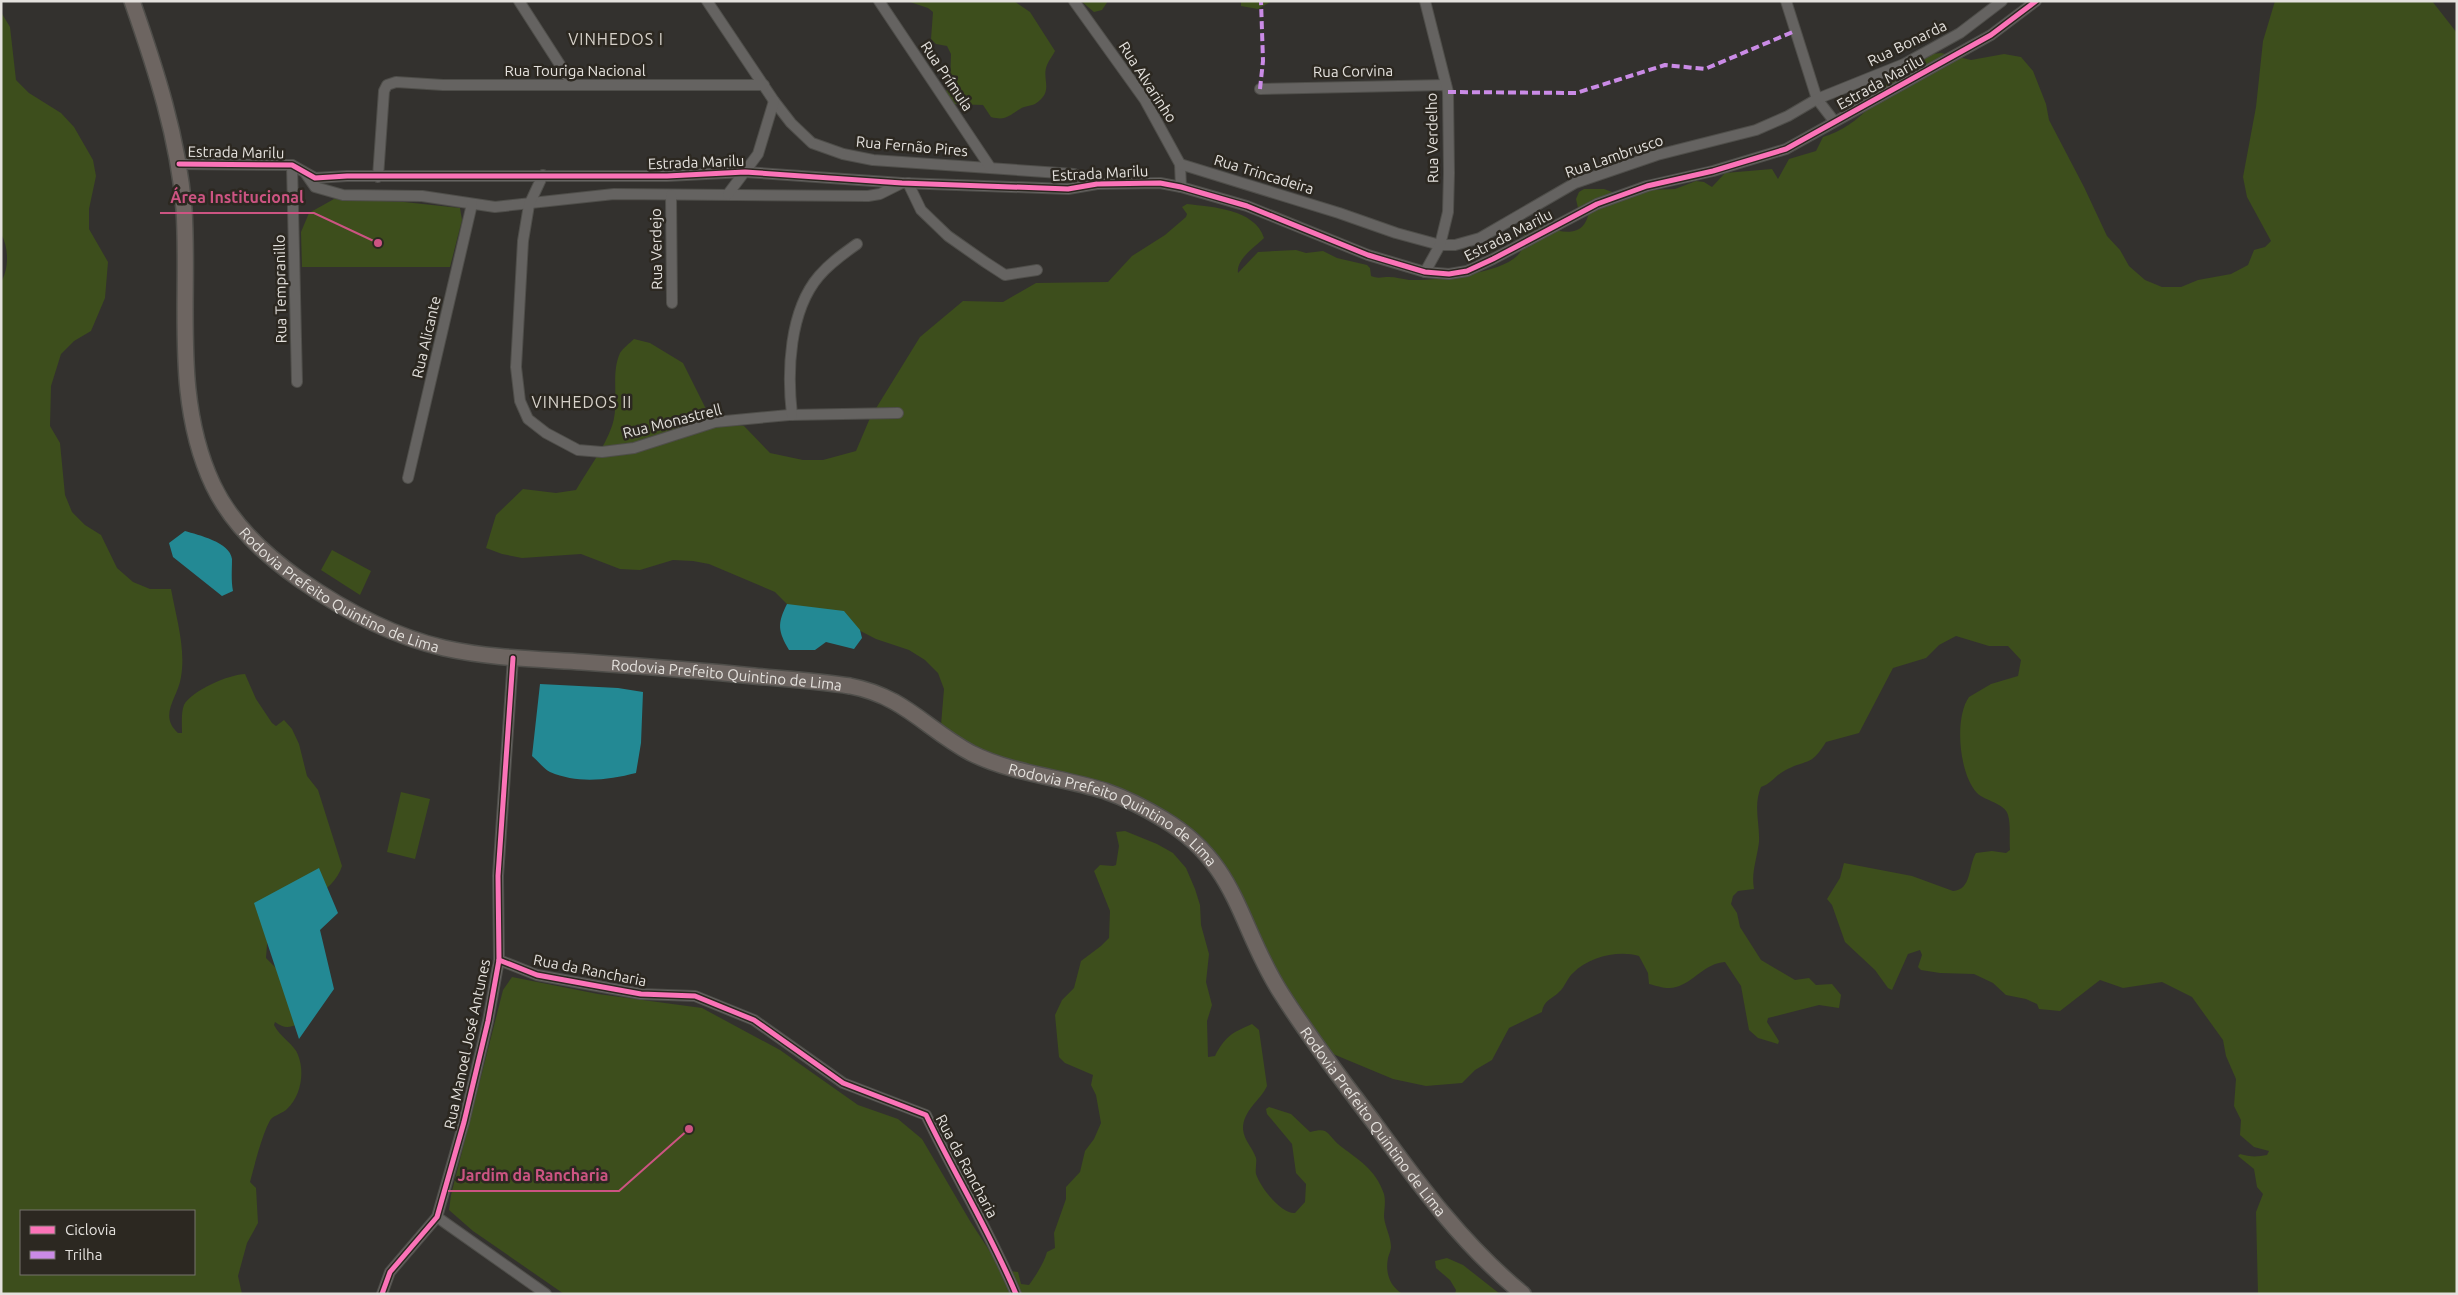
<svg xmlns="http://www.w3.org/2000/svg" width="2458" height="1295" viewBox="0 0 2458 1295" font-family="Ubuntu,sans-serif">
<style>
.green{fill:#3d4e1c;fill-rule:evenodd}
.water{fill:#238994}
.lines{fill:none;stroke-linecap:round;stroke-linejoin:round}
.minor-casing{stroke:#4f4e4a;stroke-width:12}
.primary-casing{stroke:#4f4e4a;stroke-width:18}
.minor{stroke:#656361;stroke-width:10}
.primary{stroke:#6d6561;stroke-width:15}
.quiet{stroke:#ca8be6;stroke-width:4;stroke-dasharray:8 4;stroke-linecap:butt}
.cycleway-casing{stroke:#2c2821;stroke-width:8}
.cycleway{stroke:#fb73b8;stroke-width:5}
.labels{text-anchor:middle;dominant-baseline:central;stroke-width:5;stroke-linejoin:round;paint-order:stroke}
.street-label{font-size:15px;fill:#e4e1dd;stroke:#2c2821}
.neighbourhood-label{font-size:16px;letter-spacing:1px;fill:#d7d2ca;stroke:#2c2821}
.leader{fill:none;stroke:#cc5482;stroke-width:2}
.callout-dot{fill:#cc5482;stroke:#2c2821;stroke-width:2}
.callout-label{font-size:16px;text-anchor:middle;font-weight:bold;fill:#cc5482;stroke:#2c2821;stroke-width:5;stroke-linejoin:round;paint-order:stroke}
</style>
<rect width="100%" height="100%" fill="#33312e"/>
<g class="green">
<path d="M907 1H1014L1030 12 1055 51C1053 55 1049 60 1047 65 1041 80 1055 91 1035 104 1030 106 1024 106 1020 109 1008 116 1006 121 991 117L983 105 952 104 941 92 948 90 950 85 951 54 947 46 936 44 931 39 933 12 928 8Z"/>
<path d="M1081 1H1108L1102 10 1094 12Z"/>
<path d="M1241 1H1272L1258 9 1241 6Z"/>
<path d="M2275 1H2432L2457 33V1294H2258L2256 1212 2263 1194 2257 1187 2254 1169 2238 1156 2240 1154C2250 1157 2257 1157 2267 1155L2269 1151 2254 1147 2240 1135 2241 1120 2234 1106 2236 1079 2226 1056 2223 1040 2192 997 2162 982 2123 988 2100 980 2060 1011 2039 1009 2037 1004 2026 999 2006 995 1993 983 1974 974 1940 973 1921 970 1918 967 1922 955 1920 950 1908 954 1892 990 1888 988 1875 970 1845 942 1832 905 1827 899 1840 878 1844 863 1912 876 1953 891C1972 890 1968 866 1976 853L1992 851 2006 853 2010 850C2009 839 2011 825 2008 815 2005 803 1985 801 1977 793 1959 774 1954 718 1969 697L1991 684 2018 676 2021 660 2008 646H1989L1956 636 1939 645 1926 658 1893 668 1859 733 1826 742C1810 768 1807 758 1784 771 1775 776 1771 784 1761 787 1753 806 1760 823 1759 842 1757 859 1751 872 1754 889L1738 891 1733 896 1731 904 1737 913 1740 927 1761 960 1795 980 1809 978 1816 985 1832 984 1841 995 1839 1008 1819 1005 1768 1018 1767 1022 1779 1041 1778 1044 1758 1038 1749 1030 1741 986 1725 962C1705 963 1694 982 1676 987 1668 990 1657 986 1649 984L1648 973 1639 956C1618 950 1589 957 1573 973 1567 978 1565 987 1559 992 1551 1000 1544 1000 1542 1012L1509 1028 1492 1060 1475 1070 1462 1083 1426 1086 1393 1079 1333 1054 1278 987 1205 848 1122 802 1077 788 1014 760 990 756 969 748 941 725 944 689 938 673 925 660 909 650 876 639 843 622 788 605 775 592 709 564 693 561 673 560 640 570 620 569 581 554 522 558 502 554 486 548 496 515 523 489 556 493 576 490C588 469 604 449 612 426 620 403 610 375 620 353 623 348 630 343 634 339L650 343 683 363 708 413 725 423 744 426 770 453 803 460H823L856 451 870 418 920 337 963 301 1003 302 1036 283 1108 282 1132 256 1165 235 1186 217 1187 214 1182 207 1187 204C1212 207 1255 209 1264 238 1255 247 1236 259 1238 273L1258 252 1296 250 1306 253 1323 251 1337 258 1367 265 1370 268 1371 276C1378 279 1382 277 1389 277 1396 277 1402 279 1409 280 1435 281 1498 274 1517 256 1529 245 1520 233 1527 224 1548 225 1582 247 1589 212L1585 206 1578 208 1576 199 1579 192 1584 189H1604L1623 196 1650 190 1675 189 1696 181 1704 182 1712 187 1725 173 1772 169 1778 179 1789 159 1816 151 1823 137C1841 132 1857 120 1870 107V97L1913 64 1932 54 1941 53 1971 60 2004 54 2021 57 2033 71 2046 104 2049 120 2084 187 2107 236 2120 250 2129 266 2145 280 2162 287H2181L2198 280 2231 274 2248 265 2254 250 2265 247 2271 241 2247 197 2243 177 2256 107 2263 41Z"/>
<path d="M1 12 10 27 16 80 29 93 61 113 74 127 93 160 96 176 89 209V229L108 262 105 298 91 331 74 341 61 354 51 386 50 426 60 443 65 495 72 512 85 525 101 535 117 568 133 582 150 589H171C176 617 186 648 181 677 178 698 158 715 178 733H182C182 725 181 712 184 705 191 691 230 674 245 674L256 699 272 723 276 726 284 720 292 729 299 744 307 776 318 790 342 866C333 895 295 906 269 918L266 958 281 973 300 1023C289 1028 285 1029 275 1022L274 1025C279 1036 295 1045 298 1055 305 1072 301 1096 287 1109 283 1113 275 1115 271 1119 263 1131 254 1167 250 1182L256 1188 258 1223 247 1243 238 1276 242 1294H1V282C9 269 9 247 1 234ZM21 1211H194V1274H21Z"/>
<path d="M334 199 404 202 460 208 462 220 450 267H302L301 232 309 213Z"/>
<path d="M332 550 371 571 360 595 321 570Z"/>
<path d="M401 792 430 799 415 859 387 852Z"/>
<path d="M1125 831 1157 844 1173 853 1186 868 1195 889 1200 905 1201 925 1209 954 1206 982 1212 1005 1207 1021 1208 1057 1215 1056C1225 1037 1231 1033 1252 1024L1259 1030 1267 1086C1260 1101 1243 1110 1243 1129 1244 1141 1253 1148 1256 1158 1257 1163 1255 1169 1256 1174 1260 1187 1281 1214 1295 1213L1305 1202 1306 1184 1296 1173 1292 1144 1267 1114 1266 1109 1269 1107 1291 1114 1310 1132C1329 1127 1326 1133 1338 1144 1358 1160 1375 1168 1384 1194 1386 1201 1384 1210 1384 1217 1385 1227 1391 1237 1391 1247 1391 1250 1389 1254 1388 1258 1385 1273 1390 1287 1403 1294H564L473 1231 449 1210 451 1195 503 990 512 977 598 994 702 1008 780 1050 858 1105 898 1119 922 1139 970 1221 1002 1270 1018 1272 1021 1284 1029 1285C1036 1275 1044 1263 1047 1252L1055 1248 1054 1233 1066 1199V1187L1080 1172 1085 1151 1094 1139 1101 1123 1096 1095 1091 1085 1093 1075 1065 1063 1059 1057 1055 1015 1062 1000 1074 988 1081 961 1101 946 1109 938 1110 911 1094 871 1100 865 1113 866 1116 865 1119 846 1116 832Z"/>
<path d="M1447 1258 1463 1265 1500 1294H1455L1456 1290 1450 1280 1436 1268 1435 1261Z"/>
</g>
<g class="water">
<path d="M185 531C198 535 230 542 232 559 232 570 231 580 233 591L222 596 173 557 169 543Z"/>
<path d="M787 604 844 611 860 630 862 638 854 649 826 642 815 650H789C778 631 777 624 787 604Z"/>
<path d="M540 684 618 688 643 692 641 743 636 773C608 780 578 784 550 772 544 769 538 761 532 756Z"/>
<path d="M319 868 338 913 320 930 334 989 299 1039 254 903Z"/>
</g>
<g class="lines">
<g class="minor-casing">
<g id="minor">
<path d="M519 1 573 85"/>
<path d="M707 1 774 101 791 123 812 143 843 154 873 160 1074 174 1097 184"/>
<path d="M879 1 990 167"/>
<path d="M1074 1 1145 100 1180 164 1181 187"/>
<path d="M1786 1 1817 99 1834 121"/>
<path d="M1260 89 1446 85"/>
<path d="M179 164 292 165 315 178 347 176H667L745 172 902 183 1068 189 1097 184 1160 183 1181 187 1247 206 1368 255 1425 272 1449 274 1467 271 1493 259 1597 204 1647 186 1713 171 1786 149 1991 35 2036 1"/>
<path d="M1180 164 1339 213 1396 233 1440 245H1455L1480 238 1575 183 1657 155 1756 130 1788 116 1817 99 1904 64 1960 33 2002 1"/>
<path d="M292 165 297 382"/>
<path d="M306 174 315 187 343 195 422 196 495 207 614 194 868 196 880 194 902 183"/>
<path d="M543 175 529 205 523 241 516 367 520 401 528 419 546 433 578 450 602 452 634 448 715 422 789 415 898 413"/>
<path d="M378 177 384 91 387 85 396 82 443 85H764"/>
<path d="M908 183 921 210 948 236 985 262 1005 275 1037 270"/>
<path d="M728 194 758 154 774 101"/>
<path d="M671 195 672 303"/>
<path d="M1425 272 1440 245 1448 212 1449 173 1448 92 1425 1"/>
<path d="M792 415C787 372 789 311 819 276 830 263 843 254 857 244"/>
<path d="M408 478 472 204"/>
<path d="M499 960 537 975 641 994 695 996 754 1020 843 1083 926 1115C955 1175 990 1232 1016 1294"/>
<path d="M437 1217 546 1294"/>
<path d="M382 1294 390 1272 437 1217 464 1122 488 1021 499 960 498 876 513 658"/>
</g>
</g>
<g class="primary-casing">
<g id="primary">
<path id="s1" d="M132 1C156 70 178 137 184 209 190 301 172 398 213 485 231 523 265 555 299 579 342 609 391 636 444 648 489 658 536 659 582 662 640 666 697 670 754 676 786 679 818 681 850 686 904 696 926 729 971 753 1013 774 1061 777 1105 791 1125 798 1145 808 1163 819 1239 864 1238 926 1281 993 1310 1039 1343 1081 1375 1124 1420 1186 1463 1245 1523 1294"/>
</g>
</g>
<use href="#minor" class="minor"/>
<use href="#primary" class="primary"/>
<g class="quiet">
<path d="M1260 89 1263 61 1261 1"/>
<path d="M1448 92 1576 93 1665 65 1705 69 1795 31"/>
</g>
<g class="cycleway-casing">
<g id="cycleway">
<path d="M179 164 292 165 315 178 347 176H667L745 172 902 183 1068 189 1097 184 1160 183 1181 187 1247 206 1368 255 1425 272 1449 274 1467 271 1493 259 1597 204 1647 186 1713 171 1786 149 1991 35 2036 1"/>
<path d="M499 960 537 975 641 994 695 996 754 1020 843 1083 926 1115C955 1175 990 1232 1016 1294"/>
<path d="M382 1294 390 1272 437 1217 464 1122 488 1021 499 960 498 876 513 658"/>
</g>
</g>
<use href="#cycleway" class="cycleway"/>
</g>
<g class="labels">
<g class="street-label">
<text transform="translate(1907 43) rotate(-26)">Rua Bonarda</text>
<text x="575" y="70">Rua Touriga Nacional</text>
<text transform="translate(1353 71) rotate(-1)">Rua Corvina</text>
<text transform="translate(947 76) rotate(56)">Rua Prímula</text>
<text transform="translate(1148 82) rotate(57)">Rua Alvarinho</text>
<text transform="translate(1880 82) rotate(-29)">Estrada Marilu</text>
<text transform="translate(1432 138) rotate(-91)">Rua Verdelho</text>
<text transform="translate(912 146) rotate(5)">Rua Fernão Pires</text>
<text transform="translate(236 152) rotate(1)">Estrada Marilu</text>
<text transform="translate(1614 156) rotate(-19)">Rua Lambrusco</text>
<text transform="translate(696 162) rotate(-2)">Estrada Marilu</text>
<text transform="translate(1100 173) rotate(-3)">Estrada Marilu</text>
<text transform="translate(1264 174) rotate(17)">Rua Trincadeira</text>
<text transform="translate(1508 235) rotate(-27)">Estrada Marilu</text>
<text transform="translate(656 249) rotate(-91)">Rua Verdejo</text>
<text transform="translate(280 289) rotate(-91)">Rua Tempranillo</text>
<text transform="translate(426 337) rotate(-77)">Rua Alicante</text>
<text transform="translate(672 421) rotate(-14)">Rua Monastrell</text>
<text stroke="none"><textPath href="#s1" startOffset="664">Rodovia Prefeito Quintino de Lima</textPath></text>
<text stroke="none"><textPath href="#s1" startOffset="1069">Rodovia Prefeito Quintino de Lima</textPath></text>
<text stroke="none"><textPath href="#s1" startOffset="1489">Rodovia Prefeito Quintino de Lima</textPath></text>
<text transform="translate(590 970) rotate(11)">Rua da Rancharia</text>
<text transform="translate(467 1044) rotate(-78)">Rua Manoel José Antunes</text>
<text stroke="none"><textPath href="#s1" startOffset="1909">Rodovia Prefeito Quintino de Lima</textPath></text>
<text transform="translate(967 1166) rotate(62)">Rua da Rancharia</text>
</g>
<g class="neighbourhood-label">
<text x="616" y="39">VINHEDOS I</text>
<text x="582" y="402">VINHEDOS II</text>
</g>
</g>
<path class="leader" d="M378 243L314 213H160M689 1129L619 1191H448"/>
<g class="callout-dot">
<circle cx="378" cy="243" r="5"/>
<circle cx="689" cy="1129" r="5"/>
</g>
<g class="callout-label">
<text x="237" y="203">Área Institucional</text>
<text x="533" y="1181">Jardim da Rancharia</text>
</g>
<rect width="2458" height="1295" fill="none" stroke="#e4e1dd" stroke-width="5"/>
<rect x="20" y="1210" width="175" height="65" fill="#2c2821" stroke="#76726c"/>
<rect x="30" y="1226" width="25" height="8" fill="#fb73b8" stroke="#76726c"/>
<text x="65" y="1235" font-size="15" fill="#e4e1dd">Ciclovia</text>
<rect x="30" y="1251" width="25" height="8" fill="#ca8be6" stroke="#76726c"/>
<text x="65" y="1260" font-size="15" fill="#e4e1dd">Trilha</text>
</svg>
